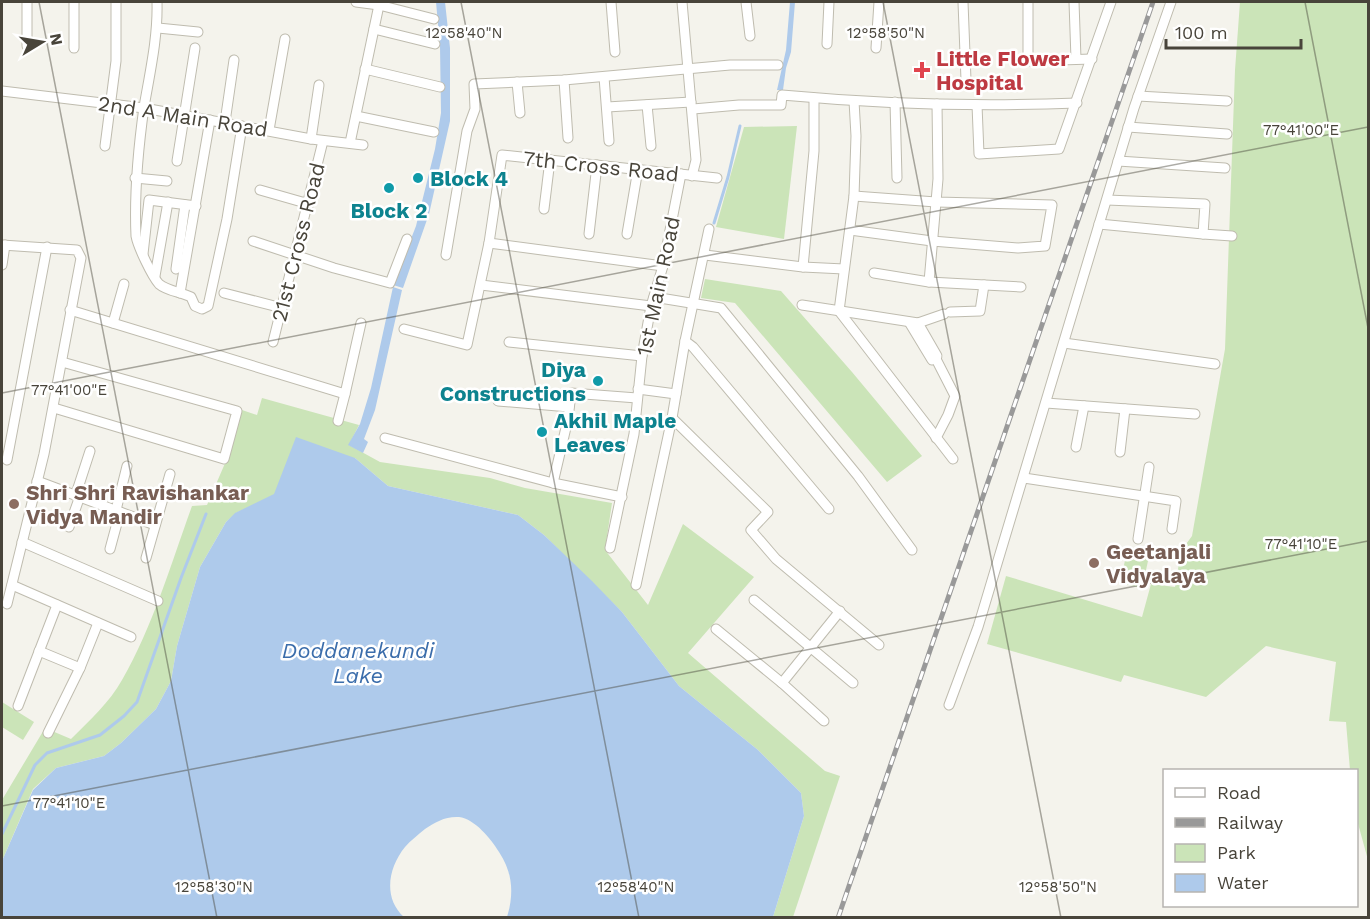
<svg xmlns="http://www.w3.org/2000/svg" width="1370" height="919" viewBox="0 0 1370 919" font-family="'Work Sans',sans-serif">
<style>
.green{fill:#cbe4b8}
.water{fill:#aecaeb}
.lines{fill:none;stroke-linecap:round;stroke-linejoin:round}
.stream{stroke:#aecaeb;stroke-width:3}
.minor-casing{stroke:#bfbcaf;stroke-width:11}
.minor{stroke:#fff;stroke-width:9}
.rail-casing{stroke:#999;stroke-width:5}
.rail{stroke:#fff;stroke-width:3;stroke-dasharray:9;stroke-linecap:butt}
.ticks{fill:none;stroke:#48443a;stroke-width:1.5;stroke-opacity:0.45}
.health-dot{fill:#e0444e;stroke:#fff;stroke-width:2}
.culture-dot{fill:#0f9aa8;stroke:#fff;stroke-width:2}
.education-dot{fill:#8d6e63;stroke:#fff;stroke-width:2}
.labels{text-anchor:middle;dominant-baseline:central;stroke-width:5;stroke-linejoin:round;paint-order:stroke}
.health-label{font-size:21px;font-weight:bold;fill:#be3a42;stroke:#fff;text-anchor:start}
.street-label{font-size:21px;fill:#48443a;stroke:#fff}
.culture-label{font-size:21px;font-weight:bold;fill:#0d838f;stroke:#fff;text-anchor:start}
.education-label{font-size:21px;font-weight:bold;fill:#785e54;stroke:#fff;text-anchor:start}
.water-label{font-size:22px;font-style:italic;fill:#3b6dab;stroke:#fff}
.ticks-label{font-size:15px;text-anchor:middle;fill:#48443a;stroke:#fff;stroke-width:5;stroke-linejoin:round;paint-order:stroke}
</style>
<rect width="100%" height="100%" fill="#f4f3ec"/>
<g class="green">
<path d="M1240 2H1368V860L1357 820 1356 770H1350L1346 722 1329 721 1336 662 1266 646 1206 697 1124 675 1121 682 987 644 1006 576 1142 617 1151 584 1175 587 1181 551 1192 536 1225 349 1235 70Z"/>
<path d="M797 126 784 239 716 227 744 127Z"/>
<path d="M705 279 781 291 852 372 922 456 887 482 735 303 701 298Z"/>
<path d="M262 398 359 425 349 445 380 462 490 478 525 488 612 503 605 550 648 605 683 524 754 577 688 653 825 771 840 776 793 917H773L804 816 801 793 758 750 679 686 622 612 544 535 518 515 388 486 355 458 236 513 226 522 200 567 177 646 171 681 156 709 121 743 104 756 56 768 33 789 2 861V800L45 728 71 739C89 721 110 702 122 680 153 626 171 564 192 506L207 505 226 461 242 410 257 415Z"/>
<path d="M1128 547 1150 552 1142 588 1120 583Z"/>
<path d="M2 702 34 722 23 740 2 727Z"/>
</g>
<g class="water">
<path d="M436 2H445L450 48V121L429 214 403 288 393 285 416 226 435 149 441 113 440 46Z"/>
<path d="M790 2H795L791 52 786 68 783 90H777L786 50Z"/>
<path d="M393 287 402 290 375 410 364 439 368 442 363 453 348 445 360 424 371 388Z"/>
<path d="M296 437 355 458 388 486 518 515 544 535 592 581 622 612 679 686 758 750 801 793 804 816 773 917H507C514 894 513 873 499 852 491 839 475 819 459 817 446 816 435 822 425 829 418 835 411 840 405 847 388 868 383 898 404 917H2V861L33 790 56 768 104 756 121 743 156 709 171 681 177 646 200 567 226 522 235 513 274 494Z"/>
</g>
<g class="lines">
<g class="stream">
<path d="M714 223 728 177 740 126"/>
<path d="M2 834 35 765 47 753 100 735 124 716 137 702 181 578 206 514"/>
</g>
<g class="minor-casing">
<g id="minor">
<path d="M157 2C158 37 150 72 144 107 138 150 134 192 136 236 138 247 152 276 159 284 167 291 181 292 191 297L195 306 202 309 208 306 227 219 242 126"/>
<path d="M356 2 379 5 434 19"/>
<path d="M611 2 615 52"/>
<path d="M682 2 696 160 692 176"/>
<path d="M746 2 750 36"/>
<path d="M963 2 966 80"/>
<path d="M1028 2V61L1092 59"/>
<path d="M1074 2 1076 59"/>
<path d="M158 28 198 32"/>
<path d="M374 29 435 44"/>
<path d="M827 44 829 2"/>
<path d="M27 46V2"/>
<path d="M74 48V2"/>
<path d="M876 48 879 2"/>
<path d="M365 69 440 87"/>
<path d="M604 77 609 141"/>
<path d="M564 80 568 138"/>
<path d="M517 82 520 113"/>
<path d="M2 91 144 108 311 139 363 145"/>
<path d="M1138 96 1227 101"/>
<path d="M854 101 856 136 854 196 839 311 953 459"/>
<path d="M895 102 897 178"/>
<path d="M647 105 651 146"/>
<path d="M977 105 979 154 1059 149 1111 2"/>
<path d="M607 107 691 102"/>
<path d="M693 109 739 105H781L782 95C880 104 978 107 1077 103"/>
<path d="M356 116 434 132"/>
<path d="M225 122 234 60"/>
<path d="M1128 127 1227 134"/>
<path d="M269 130 285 39"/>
<path d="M311 139 319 85"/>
<path d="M350 143 379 5"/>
<path d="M105 146 116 61V2"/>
<path d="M177 161 195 48"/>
<path d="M1118 161 1225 168"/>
<path d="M135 178 167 181"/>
<path d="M260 190 309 204"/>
<path d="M1107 200 1205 204 1203 234 1232 236"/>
<path d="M544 209 550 160"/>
<path d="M1099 224 1203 234"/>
<path d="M709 229 685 341 672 418 768 512 751 530 776 559 879 645"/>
<path d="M850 230 932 241 1018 248 1045 246 1052 205 936 202 854 196"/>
<path d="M589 234 597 165"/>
<path d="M627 234 638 169"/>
<path d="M253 241 334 268 390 283 407 239"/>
<path d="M489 243 663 266"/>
<path d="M2 245 77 250 81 258 44 454 7 604"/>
<path d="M143 254 149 200 196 206"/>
<path d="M446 255 467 131 475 109 474 84 564 80 730 65H778"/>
<path d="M705 255 803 267 844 269"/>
<path d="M2 265 5 245"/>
<path d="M803 267 814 151V98"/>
<path d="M176 269 185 205"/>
<path d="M874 273 929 282 1021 287"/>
<path d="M155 276 168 202"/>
<path d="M929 282 938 179 937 104"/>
<path d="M481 285 651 306"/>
<path d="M180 293 210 120"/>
<path d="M224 293 282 308"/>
<path d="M654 297 721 308 858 476 912 550"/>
<path d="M802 305 918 323 944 314"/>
<path d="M70 310 345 394 361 323"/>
<path d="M950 312 980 311 984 285"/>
<path d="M909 322 932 360 936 359"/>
<path d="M113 323 124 284"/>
<path d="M918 323 937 356 936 359 955 396 948 415 936 438"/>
<path d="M404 329 467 345 489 243 502 155 717 178"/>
<path d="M685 341 693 347 829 509"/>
<path d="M273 342 323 141"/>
<path d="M509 342 642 356"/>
<path d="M1064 343 1215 364"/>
<path d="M638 389 676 394"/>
<path d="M498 401 569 407"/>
<path d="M1046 403 1195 414"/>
<path d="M54 408 224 459 237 411 62 362"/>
<path d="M338 421 345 394"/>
<path d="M385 438 553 483 622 497"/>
<path d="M1076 447 1084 406"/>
<path d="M1120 452 1125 409"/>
<path d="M7 460 47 247"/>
<path d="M1024 478 1176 501 1172 529"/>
<path d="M37 481 155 525"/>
<path d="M553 483 568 419 571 393 637 398"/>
<path d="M76 494 90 451"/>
<path d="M116 510 127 466"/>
<path d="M69 527 80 496"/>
<path d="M1138 539 1149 467"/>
<path d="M22 542 158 601"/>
<path d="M610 548 634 434 642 356 651 306 663 266 681 174"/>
<path d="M110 549 120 512"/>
<path d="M146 558 170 474"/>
<path d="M12 585 131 637"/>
<path d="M636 585 672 418"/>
<path d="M754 600 853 683"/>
<path d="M716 629 782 683"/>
<path d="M39 651 80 668"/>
<path d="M949 705 978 627 1134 108 1171 2"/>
<path d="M18 706 57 605"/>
<path d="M824 721 782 683 840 611"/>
<path d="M48 733 80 668 98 623"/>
</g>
</g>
<use href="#minor" class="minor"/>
<g class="rail-casing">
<path id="rail" d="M838 918 1153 2"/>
</g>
<use href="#rail" class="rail"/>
</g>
<path class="ticks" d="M39 2 217 918M461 2 639 918M883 2 1061 918M1305 2 1368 328M2 393 1368 127M2 806 1368 541"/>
<path class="health-dot" d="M919 61h6v6h6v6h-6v6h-6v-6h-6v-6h6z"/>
<g class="culture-dot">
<circle cx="418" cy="178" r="6"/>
<circle cx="389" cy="188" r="6"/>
<circle cx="598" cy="381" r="6"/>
<circle cx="542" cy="432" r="6"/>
</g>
<g class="education-dot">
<circle cx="14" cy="504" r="6"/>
<circle cx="1094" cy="563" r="6"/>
</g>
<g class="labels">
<g class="health-label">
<text x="936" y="58">Little Flower<tspan x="936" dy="24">Hospital</tspan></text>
</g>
<g class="street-label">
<text transform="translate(183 116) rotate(9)">2nd A Main Road</text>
<text transform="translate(601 166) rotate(6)">7th Cross Road</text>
<text transform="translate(298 242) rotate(-76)">21st Cross Road</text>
<text transform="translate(658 286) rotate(-78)">1st Main Road</text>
</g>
<g class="culture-label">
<text x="430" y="178">Block 4</text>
<text x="389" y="210" text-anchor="middle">Block 2</text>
<text x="586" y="369" text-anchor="end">Diya<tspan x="586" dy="24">Constructions</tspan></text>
<text x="554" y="420">Akhil Maple<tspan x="554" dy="24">Leaves</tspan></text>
</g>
<g class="education-label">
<text x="26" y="492">Shri Shri Ravishankar<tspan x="26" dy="24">Vidya Mandir</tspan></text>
<text x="1106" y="551">Geetanjali<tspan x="1106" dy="24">Vidyalaya</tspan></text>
</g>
<g class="water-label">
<text x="358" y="650">Doddanekundi<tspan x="358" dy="25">Lake</tspan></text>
</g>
</g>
<g class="ticks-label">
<text x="464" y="38">12°58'40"N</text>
<text x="886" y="38">12°58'50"N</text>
<text x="1301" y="135">77°41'00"E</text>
<text x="69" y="395">77°41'00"E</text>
<text x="1301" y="549">77°41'10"E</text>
<text x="69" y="808">77°41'10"E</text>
<text x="214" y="892">12°58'30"N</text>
<text x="636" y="892">12°58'40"N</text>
<text x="1058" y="892">12°58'50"N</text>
</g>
<rect width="1370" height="919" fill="none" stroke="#48443a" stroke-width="6"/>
<rect x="1163" y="769" width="195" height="138" fill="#ffffff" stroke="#b6b4b0" stroke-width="1.5"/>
<rect x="1175" y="788" width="30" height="9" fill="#ffffff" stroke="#b6b4b0" stroke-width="1.5"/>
<text x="1217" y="799" font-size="18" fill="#48443a">Road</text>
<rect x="1175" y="818" width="30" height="9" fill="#999999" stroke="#b6b4b0" stroke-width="1.5"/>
<text x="1217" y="829" font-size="18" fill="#48443a">Railway</text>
<rect x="1175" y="844" width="30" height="18" fill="#cbe4b8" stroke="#b6b4b0" stroke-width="1.5"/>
<text x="1217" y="859" font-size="18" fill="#48443a">Park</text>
<rect x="1175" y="874" width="30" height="18" fill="#aecaeb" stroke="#b6b4b0" stroke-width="1.5"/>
<text x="1217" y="889" font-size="18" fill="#48443a">Water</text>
<g transform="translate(42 42) rotate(79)" stroke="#ffffff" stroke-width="4.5" paint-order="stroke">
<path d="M0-4.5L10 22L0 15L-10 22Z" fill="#48443a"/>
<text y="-9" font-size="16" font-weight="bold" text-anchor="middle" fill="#48443a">N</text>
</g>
<path d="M1166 39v9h135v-9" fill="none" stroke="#48443a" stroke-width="3"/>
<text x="1175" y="39" font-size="18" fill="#48443a" stroke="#ffffff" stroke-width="4.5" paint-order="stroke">100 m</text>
</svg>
